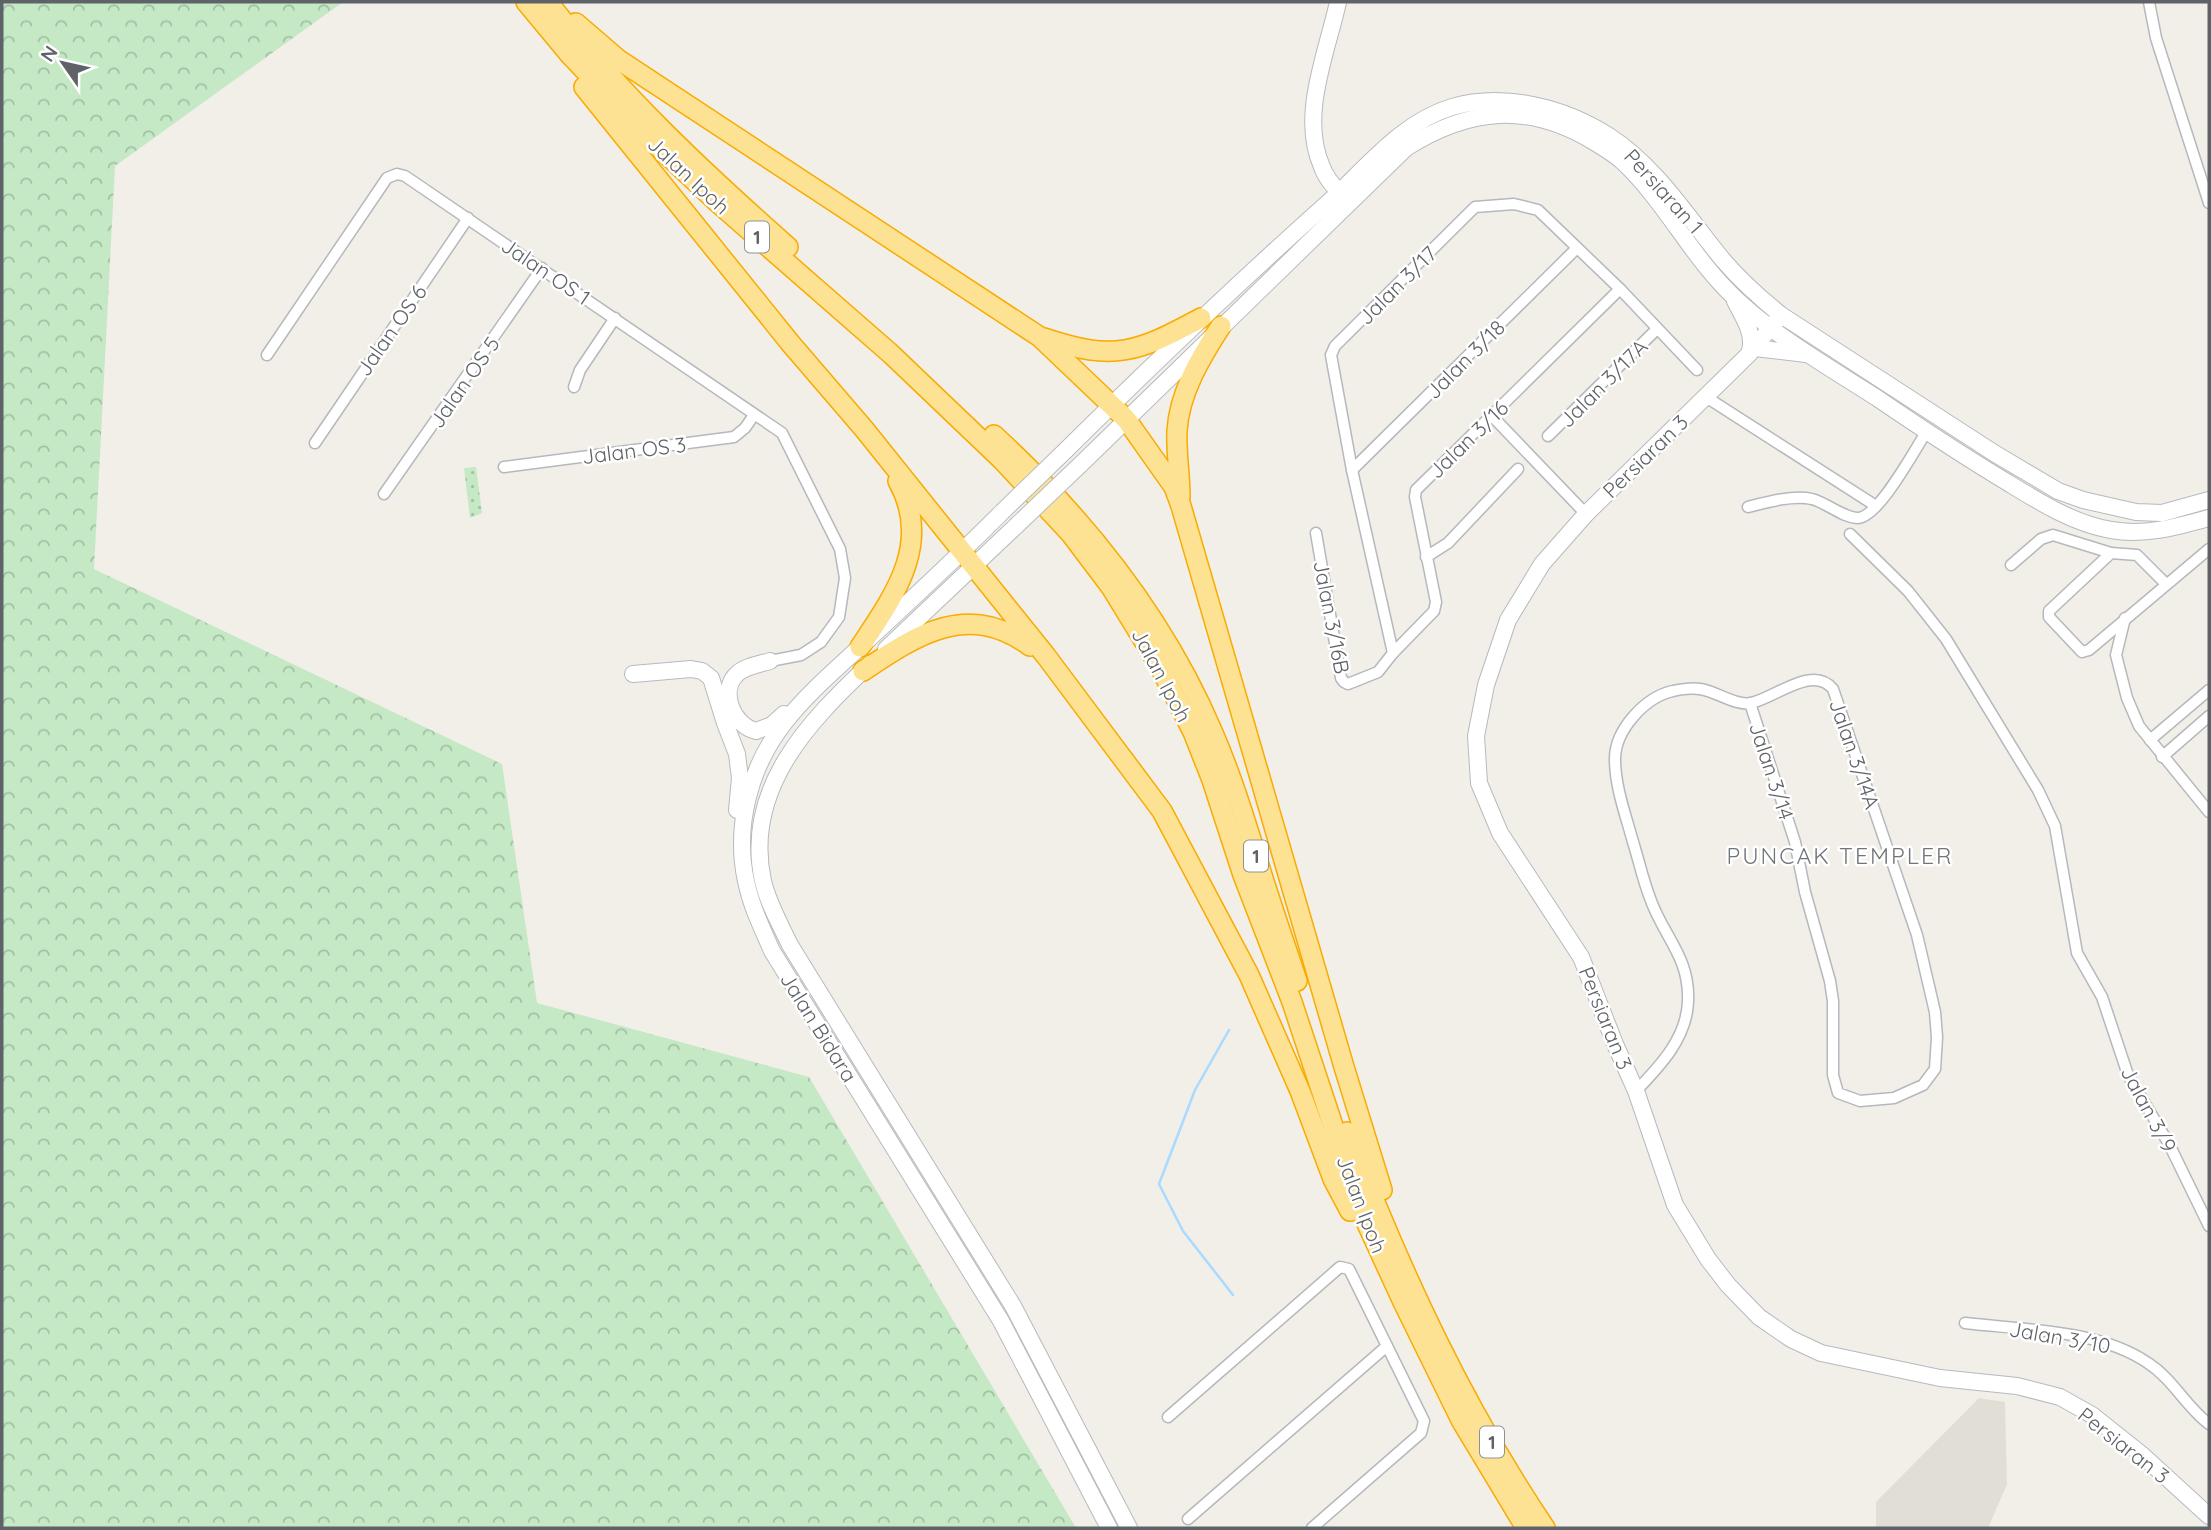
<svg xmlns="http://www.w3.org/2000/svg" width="2211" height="1530" viewBox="0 0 2211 1530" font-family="Quicksand,sans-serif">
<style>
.education{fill:#e1ded6}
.grass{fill:url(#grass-dots)}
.forest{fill:url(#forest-crowns)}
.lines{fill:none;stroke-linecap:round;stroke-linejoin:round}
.stream{stroke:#aadaff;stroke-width:2.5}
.street-casing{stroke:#b5b8bc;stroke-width:13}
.secondary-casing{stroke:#b6babf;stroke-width:18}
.highway-casing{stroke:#f9ab00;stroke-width:22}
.street{stroke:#fff;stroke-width:10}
.secondary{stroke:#fff;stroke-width:16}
.highway{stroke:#fde293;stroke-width:19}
.secondary-bridge-casing{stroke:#b6babf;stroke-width:18;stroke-linecap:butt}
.secondary-bridge{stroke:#fff;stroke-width:16}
.labels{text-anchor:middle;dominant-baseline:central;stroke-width:5;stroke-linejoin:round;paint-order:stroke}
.shield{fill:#fff;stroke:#8f9295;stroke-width:2}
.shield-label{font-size:19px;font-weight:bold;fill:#5f6368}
.street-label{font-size:21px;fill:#5f6368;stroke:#fff}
.neighbourhood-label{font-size:23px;letter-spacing:2px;fill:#70757a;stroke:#fff}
</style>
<defs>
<pattern id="grass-dots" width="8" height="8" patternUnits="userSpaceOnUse" patternTransform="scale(1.75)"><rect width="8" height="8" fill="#c5e8c5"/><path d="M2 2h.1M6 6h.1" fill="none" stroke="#a3c0a4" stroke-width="1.8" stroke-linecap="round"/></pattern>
<pattern id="forest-crowns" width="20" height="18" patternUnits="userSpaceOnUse" patternTransform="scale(1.75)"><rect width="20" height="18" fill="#c5e8c5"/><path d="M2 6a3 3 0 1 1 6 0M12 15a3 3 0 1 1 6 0" fill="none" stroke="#a3c0a4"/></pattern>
</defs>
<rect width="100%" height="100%" fill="#f1efe8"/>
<path class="education" d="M1979 1398 2005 1402 2007 1484 1988 1528H1876V1502Z"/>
<path class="grass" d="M476 467 482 513 470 518 464 468Z"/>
<path class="forest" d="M2 2H343L115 166 94 569 502 764 537 1003 809 1077 1076 1528H2Z"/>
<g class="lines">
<path class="stream" d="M1229 1030 1195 1090 1159 1184 1183 1231 1233 1295"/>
<g class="street-casing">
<g id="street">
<path d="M2149 2 2156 38 2209 203"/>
<path d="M267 355 387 178 397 174 405 176 782 433 840 549 845 578 839 617 821 642 801 655 770 661"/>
<path d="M574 387 580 370 615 318"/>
<path d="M1706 397 1876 506"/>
<path d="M1492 416 1586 514"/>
<path d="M1548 436 1657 329"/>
<path d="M315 443 468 218"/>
<path d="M504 467 734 437 745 428 754 415"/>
<path d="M1352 470 1577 248"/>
<path d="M384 494 542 268"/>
<path d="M1748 507C1767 502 1792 495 1812 499 1827 503 1842 517 1857 518 1878 519 1915 449 1927 431"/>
<path d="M1316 533 1341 678 1344 682 1348 684 1378 672 1393 653 1434 611 1436 602 1415 497 1416 490 1620 289"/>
<path d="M1850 534 1908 591 1946 639 2038 790 2055 826 2077 953 2102 997 2128 1075 2169 1144 2209 1226"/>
<path d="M2111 553 2049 611V617L2082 652 2089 650 2209 549"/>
<path d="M1426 557 1448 543 1518 469"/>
<path d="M2011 565 2041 539 2053 535 2111 553 2137 555 2166 584"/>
<path d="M2125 618 2116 655 2127 698 2139 726 2209 812"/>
<path d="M1393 653 1352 470 1331 355 1335 346 1475 207 1514 204 1538 210 1620 289 1697 370"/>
<path d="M2150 740 2209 690"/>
<path d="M2162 757 2209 716"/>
<path d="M1636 1091C1660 1066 1687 1038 1688 1001 1690 957 1663 936 1650 898 1643 880 1639 861 1633 842 1626 816 1615 787 1615 759 1615 730 1645 697 1673 691 1680 689 1693 688 1700 689 1716 691 1735 706 1751 703 1775 698 1813 664 1833 689L1917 935 1935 1012 1937 1037 1935 1069 1923 1085 1894 1098 1860 1101 1838 1093 1833 1075V1001L1830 981 1805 892 1795 842 1750 703"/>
<path d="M1965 1323C2023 1330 2099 1329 2148 1363 2173 1379 2186 1407 2209 1424"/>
<path d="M1168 1417 1340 1267 1349 1269 1424 1421 1421 1433 1312 1528"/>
<path d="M1188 1519 1387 1346"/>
</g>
</g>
<g class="secondary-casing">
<g id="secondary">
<path d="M1338 2C1327 53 1299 116 1322 167 1326 179 1336 189 1344 198"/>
<path d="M1735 301C1744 319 1756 335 1749 354"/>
<path d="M1781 315 1749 354 1586 514 1542 564 1508 620 1486 685 1476 736 1479 783 1500 833 1581 957 1615 1044 1636 1091 1675 1205 1708 1259 1728 1285 1759 1317 1791 1339 1821 1353 1940 1378 2017 1386 2060 1397 2092 1415 2141 1454 2209 1516"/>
<path d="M1755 348 1806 354"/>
<path d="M1065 451C1152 365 1240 281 1331 200 1368 166 1402 122 1452 107 1504 92 1564 107 1609 136 1657 167 1688 218 1723 260 1741 281 1760 298 1781 315L1994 453 2058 491 2083 500 2136 512 2162 513 2209 500"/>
<path d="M1080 465 1406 148C1469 108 1528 102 1594 142 1604 148 1616 155 1624 163 1666 203 1692 258 1735 298 1776 337 1829 367 1877 398 1921 428 1965 457 2010 484 2041 503 2075 524 2111 530 2144 536 2177 527 2209 518"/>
<path d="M1002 512C956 558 908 603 860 647 834 671 807 694 785 722 750 766 734 826 746 881 751 906 762 928 772 951L1001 1321 1109 1528"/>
<path d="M886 649 1016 526"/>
<path d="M770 661C760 664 746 666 738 673 718 690 733 726 756 731L772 725 784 714"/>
<path d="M870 664C809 721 743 789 763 881 768 903 780 924 790 945L1013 1306 1129 1528"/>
<path d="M633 674 691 669 702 671 711 678 725 723 737 754 740 778 737 810"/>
</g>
</g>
<g class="highway-casing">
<g id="highway">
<path d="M526 2 570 55 645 134 717 202 891 354 1002 460 1071 534 1111 587 1160 667 1193 732 1212 780 1243 875 1292 1002 1362 1213 1403 1302 1461 1420 1526 1528"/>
<path d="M548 2C619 93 702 171 788 247"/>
<path d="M576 23 619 60 1040 337 1126 419 1174 487 1181 506 1344 1067 1382 1190"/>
<path d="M584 87 791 344 864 429 1046 656 1162 811 1249 975 1300 1091 1333 1179 1350 1211"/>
<path d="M1044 338C1115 362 1138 352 1201 318"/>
<path d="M994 435C1086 520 1164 617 1213 733 1233 779 1247 827 1262 875 1273 910 1285 945 1297 981"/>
<path d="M1180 497C1180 475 1176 453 1177 431 1179 393 1201 357 1221 326"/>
<path d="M860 647C894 596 933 543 898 481"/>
<path d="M863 671C918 634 968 601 1030 646"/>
<path d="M1347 1132C1400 1270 1462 1405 1545 1528"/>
</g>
</g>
<use href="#street" class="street"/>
<use href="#secondary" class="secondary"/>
<use href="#highway" class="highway"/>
<g class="secondary-bridge-casing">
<g id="secondary-bridge">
<path d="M1002 512 1065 451"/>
<path d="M1016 526 1080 465"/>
</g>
</g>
<use href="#secondary-bridge" class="secondary-bridge"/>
</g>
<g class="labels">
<g class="shield">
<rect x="745" y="221.5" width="24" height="31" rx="5"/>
<rect x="1244" y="840.5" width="24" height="31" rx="5"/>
<rect x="1480" y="1426.5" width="24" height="31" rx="5"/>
</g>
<g class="shield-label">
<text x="757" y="237">1</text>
<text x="1256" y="856">1</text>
<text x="1492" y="1442">1</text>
</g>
<g class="street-label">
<text transform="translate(689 175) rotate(43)">Jalan Ipoh</text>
<text transform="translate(1664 191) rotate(48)">Persiaran 1</text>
<text transform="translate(546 271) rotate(34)">Jalan OS 1</text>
<text transform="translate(1397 285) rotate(-45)">Jalan 3/17</text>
<text transform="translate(391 330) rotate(-55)">Jalan OS 6</text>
<text transform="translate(1465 359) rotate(-45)">Jalan 3/18</text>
<text transform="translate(464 382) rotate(-55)">Jalan OS 5</text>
<text transform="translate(1603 383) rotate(-45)">Jalan 3/17A</text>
<text transform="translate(1468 439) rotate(-44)">Jalan 3/16</text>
<text transform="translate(634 450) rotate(-7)">Jalan OS 3</text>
<text transform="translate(1645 456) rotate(-44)">Persiaran 3</text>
<text transform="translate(1332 617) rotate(79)">Jalan 3/16B</text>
<text transform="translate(1162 675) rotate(62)">Jalan Ipoh</text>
<text transform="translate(1855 754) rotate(71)">Jalan 3/14A</text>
<text transform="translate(1772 771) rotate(72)">Jalan 3/14</text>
<text transform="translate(1606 1018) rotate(68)">Persiaran 3</text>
<text transform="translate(819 1027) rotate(58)">Jalan Bidara</text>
<text transform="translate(2149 1109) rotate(62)">Jalan 3/9</text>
<text transform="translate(1362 1204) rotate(69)">Jalan Ipoh</text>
<text transform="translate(2060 1337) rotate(10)">Jalan 3/10</text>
<text transform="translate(2124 1445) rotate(38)">Persiaran 3</text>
</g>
<g class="neighbourhood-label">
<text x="1840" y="855">PUNCAK TEMPLER</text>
</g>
</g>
<rect width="2211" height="1530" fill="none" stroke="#5f6368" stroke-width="7"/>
<g transform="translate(63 63) rotate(304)" stroke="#ffffff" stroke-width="5" paint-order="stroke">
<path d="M0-5L12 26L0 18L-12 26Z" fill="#5f6368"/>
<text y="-10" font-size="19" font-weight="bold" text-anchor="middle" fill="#5f6368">N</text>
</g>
</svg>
